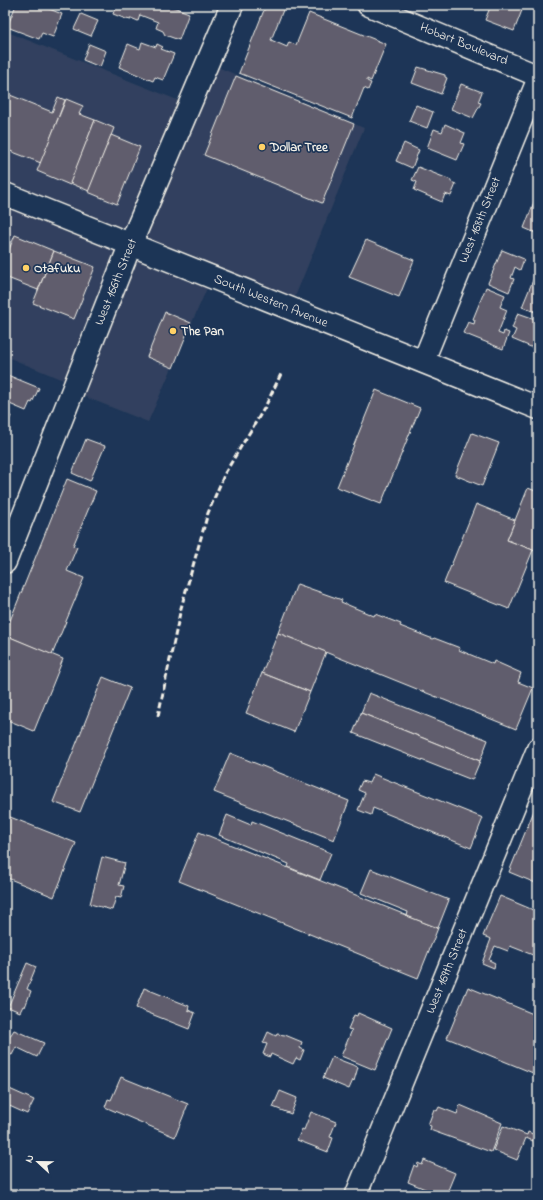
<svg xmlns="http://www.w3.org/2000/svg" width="543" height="1200" viewBox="0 0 543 1200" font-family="'Indie Flower',sans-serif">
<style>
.built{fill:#31415e}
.building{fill:#605d6d;stroke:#f4f1e8}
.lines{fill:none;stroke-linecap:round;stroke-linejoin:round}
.street-casing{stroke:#f4f1e8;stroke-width:24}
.secondary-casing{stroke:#f4f1e8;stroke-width:25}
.primary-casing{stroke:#f4f1e8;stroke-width:25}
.street{stroke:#1d3557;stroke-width:21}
.secondary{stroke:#1d3557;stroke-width:22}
.primary{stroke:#1d3557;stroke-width:22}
.rail{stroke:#f4f1e8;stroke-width:3;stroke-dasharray:6 3;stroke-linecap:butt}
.poi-dot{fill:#ffd166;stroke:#1d3557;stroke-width:1.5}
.labels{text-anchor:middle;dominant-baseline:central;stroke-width:3.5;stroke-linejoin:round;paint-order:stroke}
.street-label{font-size:13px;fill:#f4f1e8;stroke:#1d3557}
.poi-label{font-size:13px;font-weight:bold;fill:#f4f1e8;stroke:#1d3557;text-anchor:start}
</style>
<rect width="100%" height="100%" fill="#1d3557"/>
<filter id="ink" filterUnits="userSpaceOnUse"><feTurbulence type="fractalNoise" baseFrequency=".025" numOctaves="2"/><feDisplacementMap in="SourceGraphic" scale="8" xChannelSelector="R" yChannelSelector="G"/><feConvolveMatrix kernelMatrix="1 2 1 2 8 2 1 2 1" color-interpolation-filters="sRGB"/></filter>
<g filter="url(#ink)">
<path class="built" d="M5 31 190 105 208 63 364 128 290 309 212 277 148 422 73 392 75 385 5 356Z"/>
<g class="building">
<path d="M16 5H39L62 14 53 37 42 33 39 39 7 27Z"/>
<path d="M116 5H168L189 13 179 40 165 35 163 31 156 28 158 22 140 15 138 21 131 18V20L126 19 113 14Z"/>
<path d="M266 5H285L271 40 287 47 289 42 296 45 309 13 386 44 371 81 367 79V81L371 83 368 90 364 88 352 118 239 73Z"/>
<path d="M491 5H524L514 31 485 20Z"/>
<path d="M81 14 98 21 91 36 74 29Z"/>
<path d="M142 42 156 47 157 44 163 47 161 49 174 54 163 80 155 77 153 81 119 67 128 44 140 49Z"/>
<path d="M89 44 106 51 100 67 83 60Z"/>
<path d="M418 67 445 75V77L447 78 441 94 412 83Z"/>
<path d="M236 76 354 124 322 203 204 155Z"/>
<path d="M461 84 482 92 478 102 481 103 473 118 451 109Z"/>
<path d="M5 93 52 112 58 97 65 100 41 163 5 149Z"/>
<path d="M66 99 83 106 79 114 95 120 70 185 37 171Z"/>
<path d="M416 105 433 112 427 128 409 121Z"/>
<path d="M95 120 114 128 89 191 70 183Z"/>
<path d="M445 124 465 133 461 143 464 144 457 160 427 148 434 129 442 132Z"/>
<path d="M111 135 140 147 117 204 88 192Z"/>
<path d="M404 143 419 150 412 168 396 161Z"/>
<path d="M418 167 451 180V182L456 184 451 196 445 194 442 202 414 190 417 182 412 180Z"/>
<path d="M538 192V234L524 228Z"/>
<path d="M15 235 54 251 38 290 5 277V259Z"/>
<path d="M366 240 414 260 399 297 349 277Z"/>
<path d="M502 250 524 259 520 270 515 267 511 278 514 279 509 292 488 283Z"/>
<path d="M54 251 95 267 74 319 33 303Z"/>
<path d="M538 268V313L522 307Z"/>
<path d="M486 287 505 295 500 307 507 310 498 333 503 335 504 331 509 333 503 349 463 333 468 322 474 324 475 320 473 319Z"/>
<path d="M165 312 191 323 173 368 147 357Z"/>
<path d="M518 313 538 320V350L512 339 516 330 512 328Z"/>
<path d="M5 374 39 388 32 403 30 402 26 411 5 402Z"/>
<path d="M376 390 420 408 381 504 337 487Z"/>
<path d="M5 414 11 416 5 430Z"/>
<path d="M472 433 499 443 482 486 455 475Z"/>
<path d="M86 439 105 446 90 481 72 473Z"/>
<path d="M67 479 96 491 73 546 77 547 67 571 84 578 52 655 5 635V633Z"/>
<path d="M528 488 538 492V552L507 540Z"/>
<path d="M476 504 515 520 507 540 533 550 509 609 444 583Z"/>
<path d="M297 584 342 600 341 602 374 616 375 614 401 624 400 626 433 639 434 638 460 648 459 650 493 664 494 661 521 673 518 682 533 688 516 729 278 633Z"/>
<path d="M278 633 326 652 310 692 262 673Z"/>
<path d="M5 635 63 659 34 731 5 719Z"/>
<path d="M262 673 310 692 294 732 246 713Z"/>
<path d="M103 677 130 688 80 812 53 802Z"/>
<path d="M369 693 488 740 480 761 361 713Z"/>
<path d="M361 713 480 761 472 780 353 733Z"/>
<path d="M230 753 349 801 334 840 214 792Z"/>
<path d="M373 774 483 818 471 848 373 808 371 815 358 810 365 793 358 790 362 781 369 783Z"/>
<path d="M538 801V884L509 872Z"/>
<path d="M5 815 76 843 54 897 5 877Z"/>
<path d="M227 815 251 825 252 821 331 853 320 880 288 867 289 864 219 835Z"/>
<path d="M199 832 438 928 418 978 179 881Z"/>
<path d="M102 857 125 863 119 885 124 886 121 898 116 897 112 910 90 904Z"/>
<path d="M371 869 449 900 438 928 407 916 408 912 361 893Z"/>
<path d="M500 896 538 912V957L510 946 508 951 495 946 489 960 495 963 494 968 482 963 491 939 483 936Z"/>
<path d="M27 963 36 967 27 989 31 991 25 1007 23 1006 20 1012 8 1007Z"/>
<path d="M468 987 538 1016V1075L447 1038Z"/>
<path d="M144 988 189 1006 188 1010 195 1013 189 1029 136 1008Z"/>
<path d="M358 1013 392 1028 375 1070 341 1056 352 1030 348 1029 354 1015 357 1016Z"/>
<path d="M14 1030 44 1043 37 1057 16 1047 12 1055 9 1054 5 1063V1038L8 1039Z"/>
<path d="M268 1032 276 1036 277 1034 285 1035 302 1042 300 1048 304 1050 300 1060 296 1058 293 1064 271 1054 270 1057 263 1054 267 1044 263 1043Z"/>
<path d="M332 1057 358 1067 354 1081 353 1080 349 1089 323 1078Z"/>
<path d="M121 1077 188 1104 175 1137 105 1107 108 1099 111 1100Z"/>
<path d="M5 1087 34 1100 27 1114 5 1104Z"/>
<path d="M280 1091 297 1098 291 1114 273 1107Z"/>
<path d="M460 1105 502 1123 491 1152 430 1130 431 1126 428 1125 434 1109 437 1111 439 1107 457 1114Z"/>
<path d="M311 1112 336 1122 330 1137 333 1138 328 1152 297 1140 302 1129 304 1130Z"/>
<path d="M503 1126 527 1135 528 1132 538 1136V1143L526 1138 517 1160 493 1150Z"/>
<path d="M424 1160 455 1173 446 1195H440L408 1182 414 1165 417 1167 418 1163 422 1165Z"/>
</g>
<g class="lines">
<g class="street-casing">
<g id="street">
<path d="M368 5 538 76"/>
<path d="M423 362 538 79"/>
<path d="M356 1195 538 748"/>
</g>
</g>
<g class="secondary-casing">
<path id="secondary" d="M5 562 131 243 232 5"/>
</g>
<g class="primary-casing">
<path id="primary" d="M5 194 538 408"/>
</g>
<use href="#street" class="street"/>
<use href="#secondary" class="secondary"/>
<use href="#primary" class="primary"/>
<path class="rail" d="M158 716 181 608 208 513 225 473 265 407 282 372"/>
</g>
</g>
<g class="poi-dot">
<circle cx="262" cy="147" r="4"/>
<circle cx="26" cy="268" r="4"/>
<circle cx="173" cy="331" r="4"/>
</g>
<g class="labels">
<g class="street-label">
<text transform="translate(464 44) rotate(22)">Hobart Boulevard</text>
<text transform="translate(480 220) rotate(-68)">West 168th Street</text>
<text transform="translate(116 282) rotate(-68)">West 166th Street</text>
<text transform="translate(271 301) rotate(22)">South Western Avenue</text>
<text transform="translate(447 971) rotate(-68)">West 169th Street</text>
</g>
<g class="poi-label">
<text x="270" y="147">Dollar Tree</text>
<text x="34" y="268">Otafuku</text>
<text x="181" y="331">The Pan</text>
</g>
</g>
<rect width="543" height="1200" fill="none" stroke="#1d3557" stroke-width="20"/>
<rect x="10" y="10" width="523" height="1180" fill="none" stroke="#f4f1e8" stroke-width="1.5" filter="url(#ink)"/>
<g transform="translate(38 1162) rotate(292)" stroke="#1d3557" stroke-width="3" paint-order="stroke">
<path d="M0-3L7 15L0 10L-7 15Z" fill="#f4f1e8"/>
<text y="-6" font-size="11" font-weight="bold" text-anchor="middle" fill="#f4f1e8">N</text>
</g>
</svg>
